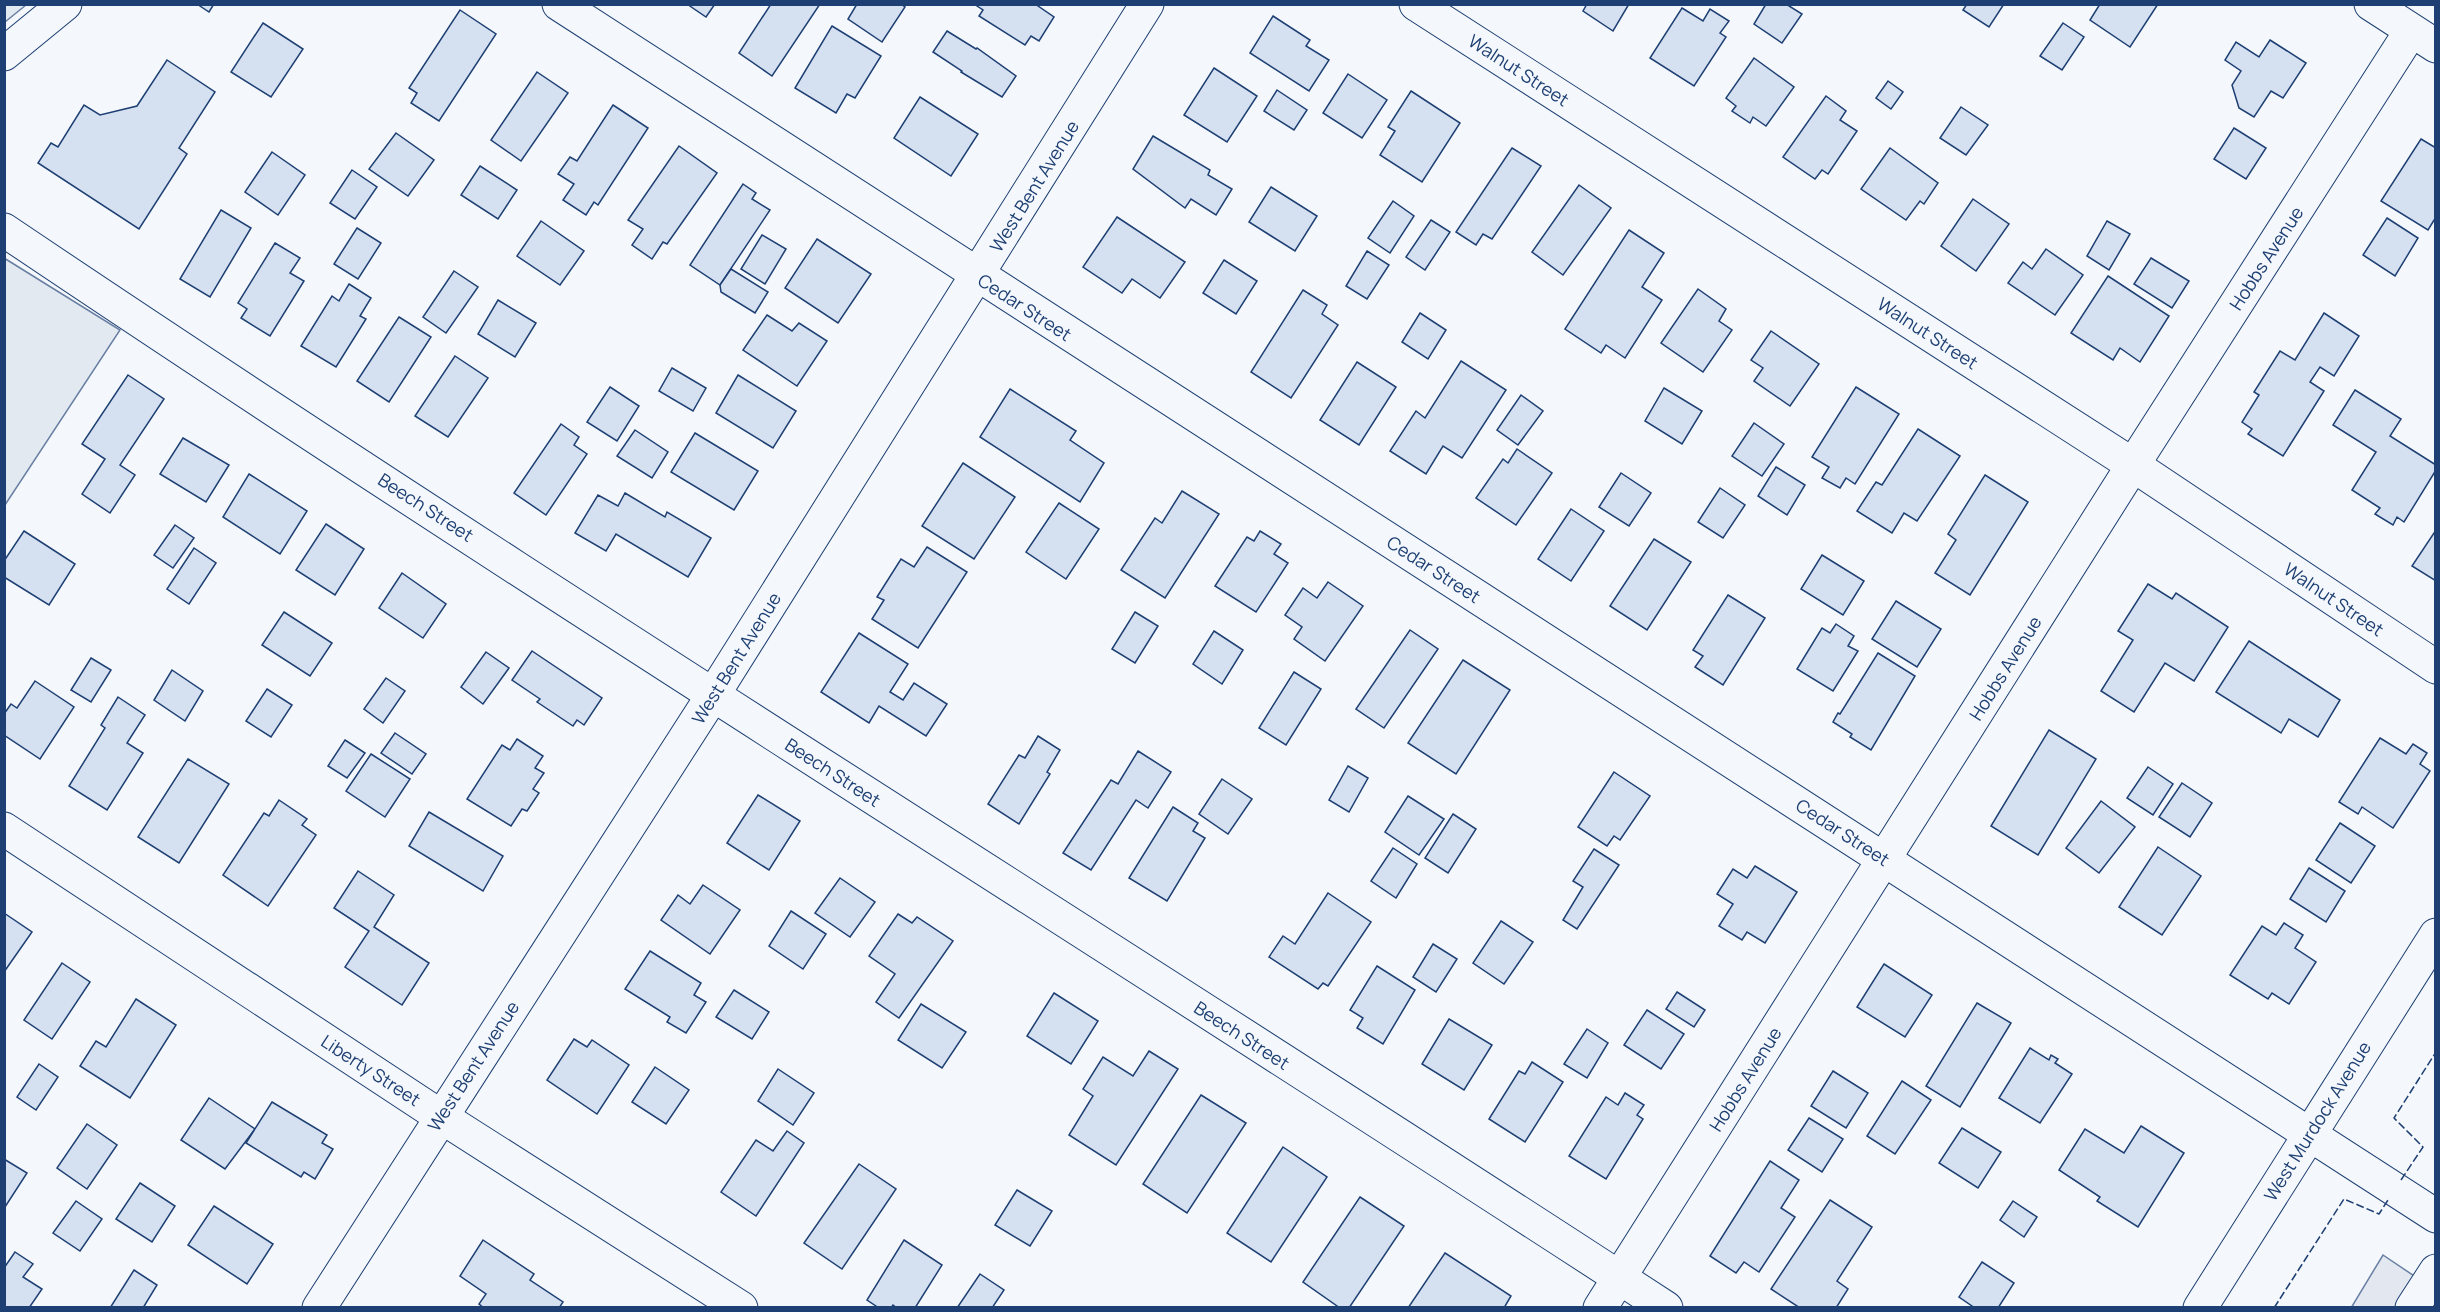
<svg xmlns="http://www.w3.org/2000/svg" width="2440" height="1312" viewBox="0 0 2440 1312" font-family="Manrope,sans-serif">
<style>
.green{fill:#e3e9f0;stroke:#687fa3;stroke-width:1.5}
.parking{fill:#e3e8f0;stroke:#687fa3;stroke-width:1.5}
.building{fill:#d5e0f0;stroke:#1d3f73;stroke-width:1.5}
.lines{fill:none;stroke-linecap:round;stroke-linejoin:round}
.minor-casing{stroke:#1d3f73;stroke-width:35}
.major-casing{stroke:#1d3f73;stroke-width:35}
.minor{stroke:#f4f7fb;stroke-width:33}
.major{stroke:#f4f7fb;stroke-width:33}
.fence{stroke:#1d3f73;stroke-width:1.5;stroke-dasharray:8 3;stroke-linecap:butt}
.labels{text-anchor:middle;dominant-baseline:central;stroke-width:4.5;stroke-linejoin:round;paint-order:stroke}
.street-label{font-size:18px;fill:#1d3f73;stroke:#f4f7fb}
</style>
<rect width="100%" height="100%" fill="#f4f7fb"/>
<g class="green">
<path d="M5 4H26V5L5 22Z"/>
<path d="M4 258 120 330 5 505H4Z"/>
</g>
<path class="parking" d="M2383 1255 2435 1290V1302L2432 1307 2351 1308Z"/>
<g class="building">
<path d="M197 4H214L209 12Z"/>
<path d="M687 4H715L706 17Z"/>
<path d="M771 4H820L772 76 739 53Z"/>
<path d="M857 4H901L905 7 882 42 848 19Z"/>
<path d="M974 4H1035L1054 17 1039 41 1031 36 1025 45 979 16 983 10Z"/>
<path d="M1587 4H1629L1613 31 1583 11Z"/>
<path d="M1766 4H1786L1802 14 1782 43 1754 24Z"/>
<path d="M1967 4H2004L1989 27 1963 10Z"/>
<path d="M2100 4H2158L2130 47 2090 20Z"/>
<path d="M1682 8 1703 21 1710 9 1729 21 1720 33 1726 37 1694 86 1650 58Z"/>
<path d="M460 10 496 34 439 121 411 103 417 93 409 88Z"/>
<path d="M1273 16 1310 40 1306 46 1329 60 1309 91 1250 53Z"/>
<path d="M263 23 303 49 271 97 231 72Z"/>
<path d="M2063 23 2084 37 2062 70 2040 56Z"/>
<path d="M832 26 881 56 855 98 847 94 836 113 795 88Z"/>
<path d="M947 31 976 49 977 48 1016 76 1002 97 961 72 962 71 933 52Z"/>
<path d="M2270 40 2306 63 2283 98 2271 91 2254 117 2239 108 2232 85 2241 71 2225 60 2236 42 2259 57Z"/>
<path d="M1754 58 1794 87 1766 126 1753 117 1750 123 1732 111 1736 106 1726 98Z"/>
<path d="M167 60 215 92 179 148 187 154 139 229 38 163 51 143 58 147 84 105 100 115 137 106Z"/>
<path d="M1214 68 1257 96 1227 142 1184 115Z"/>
<path d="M537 72 568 93 521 161 491 140Z"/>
<path d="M1348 74 1387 100 1362 138 1323 113Z"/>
<path d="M1888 81 1903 92 1891 109 1876 98Z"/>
<path d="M1277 90 1307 110 1294 130 1264 111Z"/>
<path d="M1411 91 1460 123 1422 182 1380 155 1395 131 1388 127Z"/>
<path d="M1826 96 1846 111 1840 120 1857 131 1828 174 1822 170 1815 179 1783 157Z"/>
<path d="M920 97 978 134 951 176 894 138Z"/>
<path d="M613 105 648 128 598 205 594 202 586 215 563 200 574 184 558 174 570 157 577 161Z"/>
<path d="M1961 107 1988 125 1966 155 1940 138Z"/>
<path d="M2234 128 2266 148 2246 179 2214 159Z"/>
<path d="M396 133 434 160 408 196 369 169Z"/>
<path d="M1153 136 1210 170 1208 175 1232 189 1216 215 1191 199 1185 208 1133 169Z"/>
<path d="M2421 139 2436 148V217L2428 230 2381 201Z"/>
<path d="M679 146 717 173 667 244 663 242 652 259 632 245 643 229 628 220Z"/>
<path d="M1512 148 1541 166 1492 239 1483 234 1476 245 1456 232Z"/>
<path d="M1890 148 1938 183 1924 204 1920 201 1906 220 1861 189Z"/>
<path d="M272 152 305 175 278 215 245 192Z"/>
<path d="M480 166 517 190 498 219 461 195Z"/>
<path d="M352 170 377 187 355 219 330 203Z"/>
<path d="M743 184 756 193 752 199 770 210 720 285 690 265Z"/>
<path d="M1579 185 1611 208 1563 275 1532 252Z"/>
<path d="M1271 187 1317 216 1295 251 1249 222Z"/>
<path d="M1973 199 2009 224 1976 271 1941 246Z"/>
<path d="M1393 201 1414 216 1390 253 1368 238Z"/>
<path d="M221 210 251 228 210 297 180 279Z"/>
<path d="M1117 217 1185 262 1160 298 1132 279 1122 293 1083 267Z"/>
<path d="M2387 218 2418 238 2395 276 2363 255Z"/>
<path d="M1431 220 1450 232 1425 270 1406 257Z"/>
<path d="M541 221 584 251 560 285 517 256Z"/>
<path d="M2107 221 2130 234 2109 270 2087 256Z"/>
<path d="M357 228 381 243 358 279 334 264Z"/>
<path d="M1629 230 1664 253 1642 287 1662 300 1625 358 1606 345 1601 353 1565 329Z"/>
<path d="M762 235 786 249 765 284 741 269Z"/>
<path d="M817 239 871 274 838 323 785 288Z"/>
<path d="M275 243 300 258 290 273 304 281 270 336 241 318 247 309 238 303Z"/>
<path d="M2046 249 2083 275 2055 315 2008 283 2023 262 2032 269Z"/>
<path d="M1367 251 1389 265 1367 299 1346 286Z"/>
<path d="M2151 258 2189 281 2172 308 2134 284Z"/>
<path d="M1224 260 1257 281 1236 314 1203 293Z"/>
<path d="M731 269 768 292 755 313 721 292 720 285Z"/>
<path d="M454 271 478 287 446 333 423 317Z"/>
<path d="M2108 276 2169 316 2140 362 2120 348 2113 360 2071 333Z"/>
<path d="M349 284 371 298 360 316 366 319 336 367 301 346 332 296 339 301Z"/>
<path d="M1698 289 1726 309 1719 321 1732 330 1703 372 1661 343Z"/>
<path d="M1303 290 1327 305 1322 314 1338 325 1291 398 1251 372Z"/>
<path d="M498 300 536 323 515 357 478 334Z"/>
<path d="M1420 313 1446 330 1428 359 1402 342Z"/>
<path d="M2324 313 2359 336 2334 376 2320 367 2310 382 2324 391 2283 456 2248 434 2252 429 2242 422 2259 395 2254 392 2280 351 2295 360Z"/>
<path d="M767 315 792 331 799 323 827 341 797 386 743 350Z"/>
<path d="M399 317 431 337 389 402 357 381Z"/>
<path d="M1771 331 1819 364 1790 406 1754 381 1763 368 1751 360Z"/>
<path d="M455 356 488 378 448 437 415 416Z"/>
<path d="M1461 361 1506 390 1462 458 1443 446 1426 474 1390 451 1416 411 1425 418Z"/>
<path d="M1357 362 1396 387 1359 445 1320 420Z"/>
<path d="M672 368 706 388 693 411 659 391Z"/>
<path d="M128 375 164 399 120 465 135 475 110 513 82 494 105 459 82 444Z"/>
<path d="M738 375 796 411 773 448 716 413Z"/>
<path d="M610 387 639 406 617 441 587 422Z"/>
<path d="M1856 387 1899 414 1855 484 1846 478 1840 488 1822 478 1829 467 1812 457Z"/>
<path d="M1664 388 1702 411 1682 444 1645 421Z"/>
<path d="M1010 389 1076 431 1070 440 1104 463 1080 502 980 437Z"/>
<path d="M2355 390 2401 419 2390 436 2436 465V470L2404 522 2397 517 2393 525 2375 514 2380 508 2352 490 2376 452 2333 425Z"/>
<path d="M1521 395 1543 411 1518 445 1497 430Z"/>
<path d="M1754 423 1784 444 1762 476 1732 456Z"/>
<path d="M561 424 579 437 574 445 587 454 546 515 514 493Z"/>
<path d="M1918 429 1960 456 1917 521 1904 513 1892 533 1857 511 1876 482 1882 485Z"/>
<path d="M635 430 668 452 652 478 617 456Z"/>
<path d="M695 433 758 471 734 510 671 472Z"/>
<path d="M183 438 229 465 206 502 160 474Z"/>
<path d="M1517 449 1552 473 1516 525 1476 498 1503 459 1508 463Z"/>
<path d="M963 463 1015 497 974 559 922 526Z"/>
<path d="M1776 467 1805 485 1787 515 1758 496Z"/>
<path d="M1621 473 1651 493 1629 526 1599 507Z"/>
<path d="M249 474 307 511 280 554 223 517Z"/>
<path d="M1985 475 2028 502 1970 595 1935 573 1956 540 1948 534Z"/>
<path d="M1720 488 1745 505 1723 538 1698 522Z"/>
<path d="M1182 491 1219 514 1165 598 1121 570 1155 518 1162 523Z"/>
<path d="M625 493 665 517 667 512 711 538 688 577 616 534 606 551 575 533 598 495 618 506Z"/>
<path d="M1059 503 1099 529 1066 579 1026 552Z"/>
<path d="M1571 509 1604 531 1571 581 1538 559Z"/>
<path d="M326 524 364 549 335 595 296 570Z"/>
<path d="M175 525 194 538 173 568 154 555Z"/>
<path d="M2436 530V581L2412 566Z"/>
<path d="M24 531 75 564 49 605 4 577V561Z"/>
<path d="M1260 531 1281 544 1274 554 1288 563 1256 612 1215 586 1247 537 1254 541Z"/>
<path d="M1654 539 1691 562 1647 630 1610 606Z"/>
<path d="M927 547 967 572 918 648 872 619 884 600 877 597 901 559 914 567Z"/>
<path d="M194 548 216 563 189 604 167 589Z"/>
<path d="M1822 555 1864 581 1843 615 1801 589Z"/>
<path d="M402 573 446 604 423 638 379 608Z"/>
<path d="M1328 582 1363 606 1325 661 1294 639 1302 627 1285 615 1303 588 1317 598Z"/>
<path d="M2148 584 2172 599 2176 593 2228 627 2194 681 2165 663 2134 712 2101 691 2133 640 2118 631Z"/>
<path d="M1728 595 1765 618 1723 685 1695 667 1703 656 1693 650Z"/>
<path d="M1896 601 1941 629 1917 667 1872 639Z"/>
<path d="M284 612 332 643 310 676 262 645Z"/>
<path d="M1135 612 1158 626 1135 663 1112 649Z"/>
<path d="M1836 624 1854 636 1848 646 1858 651 1833 691 1797 669 1822 628 1830 633Z"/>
<path d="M1410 630 1438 649 1384 728 1356 709Z"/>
<path d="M1214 631 1243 650 1222 684 1193 664Z"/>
<path d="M859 633 908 664 890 692 903 700 914 683 947 704 926 736 879 706 869 723 821 692Z"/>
<path d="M2249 641 2340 700 2318 737 2289 719 2281 733 2216 692Z"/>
<path d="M532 651 602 698 584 725 577 720 573 726 537 702 540 699 512 680Z"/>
<path d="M486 652 509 668 483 704 461 687Z"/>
<path d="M1878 653 1915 676 1871 750 1850 737 1852 734 1833 722 1838 713 1840 714Z"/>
<path d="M91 658 111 670 91 702 71 690Z"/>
<path d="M1463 660 1510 690 1456 774 1408 743Z"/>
<path d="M172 670 203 691 185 721 154 700Z"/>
<path d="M1294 672 1321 689 1286 745 1259 728Z"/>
<path d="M386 678 405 691 383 723 364 709Z"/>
<path d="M35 681 74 707 40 759 4 735V714L11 704 17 708Z"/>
<path d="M267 689 292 705 271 737 246 721Z"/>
<path d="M118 697 145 715 127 743 143 753 107 810 69 786 105 728 101 725Z"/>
<path d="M2049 730 2096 759 2038 855 1991 826Z"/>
<path d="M395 733 426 754 412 774 381 753Z"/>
<path d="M1038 736 1060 750 1047 772 1050 774 1019 824 988 804 1019 755 1025 758Z"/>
<path d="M2380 738 2406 754 2413 744 2427 753 2420 764 2430 771 2393 828 2362 807 2358 814 2339 802Z"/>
<path d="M517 739 543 756 535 768 544 773 533 789 539 793 527 811 522 809 511 826 467 799 502 745 510 750Z"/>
<path d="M345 740 365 753 347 778 328 766Z"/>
<path d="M1138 751 1171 772 1148 808 1136 800 1091 870 1063 853 1111 780 1118 784Z"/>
<path d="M371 754 410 779 385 817 346 791Z"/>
<path d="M188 759 229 784 179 863 138 837Z"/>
<path d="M1348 766 1368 778 1349 812 1329 800Z"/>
<path d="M2148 767 2173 784 2153 815 2127 798Z"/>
<path d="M1614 772 1650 796 1620 840 1614 836 1607 846 1578 827Z"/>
<path d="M1222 779 1252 799 1228 834 1199 814Z"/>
<path d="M2182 783 2212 803 2190 837 2159 817Z"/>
<path d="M758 795 800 821 769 870 727 843Z"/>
<path d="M1408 796 1444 819 1419 855 1385 832Z"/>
<path d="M279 800 307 819 302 825 316 835 268 906 223 875 264 813 269 816Z"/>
<path d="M2101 801 2135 827 2099 873 2066 848Z"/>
<path d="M1173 807 1198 823 1193 831 1205 838 1167 901 1129 878Z"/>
<path d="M429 812 503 856 483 891 409 846Z"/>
<path d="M1453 814 1476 829 1448 873 1425 858Z"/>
<path d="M2340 823 2375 846 2351 883 2316 860Z"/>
<path d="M2158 847 2201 876 2162 935 2119 907Z"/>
<path d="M1393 848 1417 864 1396 898 1371 881Z"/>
<path d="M1594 849 1619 865 1577 929 1563 920 1583 887 1573 881Z"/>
<path d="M1755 866 1797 892 1765 943 1747 932 1742 940 1719 926 1733 904 1717 894 1733 869 1747 878Z"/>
<path d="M2309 868 2345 891 2326 922 2290 899Z"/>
<path d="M358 871 394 895 374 927 429 963 402 1005 345 967 369 931 334 908Z"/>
<path d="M840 878 875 902 850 937 815 913Z"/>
<path d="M703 885 740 910 710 954 661 920 678 895 690 904Z"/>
<path d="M1328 893 1371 922 1328 986 1323 983 1318 989 1269 957 1283 936 1295 944Z"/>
<path d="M791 911 826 934 803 969 769 946Z"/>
<path d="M4 913 32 932 4 972Z"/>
<path d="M898 914 912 923 917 917 953 941 899 1018 876 1002 895 974 869 956Z"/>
<path d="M1501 921 1533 942 1504 984 1473 963Z"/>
<path d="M2284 923 2303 935 2295 948 2316 962 2289 1004 2272 993 2268 999 2230 975 2262 926 2276 935Z"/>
<path d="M1433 944 1457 959 1436 992 1413 977Z"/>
<path d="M650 951 701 983 694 995 706 1002 686 1033 667 1022 670 1017 625 989Z"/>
<path d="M62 963 90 982 52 1039 24 1020Z"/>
<path d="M1884 964 1932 995 1905 1037 1857 1007Z"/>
<path d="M1377 966 1415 990 1383 1044 1357 1028 1363 1018 1350 1010Z"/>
<path d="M734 990 769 1012 752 1039 716 1017Z"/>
<path d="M1677 992 1705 1010 1694 1027 1666 1009Z"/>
<path d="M1054 993 1098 1021 1071 1064 1027 1036Z"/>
<path d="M136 999 176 1025 130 1098 80 1066 96 1041 106 1047Z"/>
<path d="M1977 1003 2011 1023 1960 1107 1926 1086Z"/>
<path d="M921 1004 966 1032 942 1068 898 1040Z"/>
<path d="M1647 1010 1684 1034 1661 1069 1624 1045Z"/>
<path d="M1449 1019 1492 1045 1464 1090 1422 1064Z"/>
<path d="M1587 1029 1608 1043 1587 1078 1564 1064Z"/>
<path d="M574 1039 587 1047 592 1040 629 1065 597 1114 547 1080Z"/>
<path d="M2030 1048 2049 1060 2051 1055 2058 1059 2055 1063 2072 1074 2040 1123 1999 1098Z"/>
<path d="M1149 1051 1178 1069 1116 1165 1069 1135 1093 1096 1083 1089 1103 1057 1133 1076Z"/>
<path d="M1532 1062 1563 1082 1525 1142 1489 1119 1519 1071 1525 1074Z"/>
<path d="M39 1064 58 1077 36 1110 17 1097Z"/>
<path d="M655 1067 689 1090 666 1124 632 1102Z"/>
<path d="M778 1069 814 1093 793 1125 758 1101Z"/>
<path d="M1833 1071 1868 1093 1846 1128 1811 1106Z"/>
<path d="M1902 1081 1931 1100 1895 1154 1867 1136Z"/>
<path d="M1625 1093 1644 1105 1637 1115 1643 1119 1606 1179 1569 1156 1606 1097 1618 1105Z"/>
<path d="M1201 1095 1246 1123 1187 1213 1143 1184Z"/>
<path d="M209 1098 255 1129 225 1169 181 1140Z"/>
<path d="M272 1102 327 1135 322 1143 333 1149 315 1179 304 1172 301 1177 246 1143Z"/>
<path d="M1809 1118 1843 1139 1822 1172 1788 1150Z"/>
<path d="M87 1124 117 1145 87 1189 57 1168Z"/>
<path d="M2141 1126 2184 1153 2138 1227 2097 1201 2100 1197 2059 1170 2085 1129 2124 1153Z"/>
<path d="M1962 1128 2001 1152 1978 1188 1939 1163Z"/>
<path d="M787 1131 804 1143 756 1216 721 1192 756 1140 773 1151Z"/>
<path d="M1283 1147 1327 1177 1271 1262 1227 1233Z"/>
<path d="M4 1159 27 1173 5 1207H4Z"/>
<path d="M1770 1161 1799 1180 1781 1208 1795 1217 1759 1272 1744 1262 1736 1273 1710 1256Z"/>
<path d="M859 1164 896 1189 842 1269 804 1243Z"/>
<path d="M140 1183 175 1206 152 1242 116 1219Z"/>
<path d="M1017 1190 1052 1211 1030 1246 995 1225Z"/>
<path d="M1360 1197 1404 1226 1349 1308H1340L1303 1282Z"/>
<path d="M1830 1200 1872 1227 1837 1281 1848 1289 1836 1308H1800L1771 1289Z"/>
<path d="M76 1201 102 1219 80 1251 53 1233Z"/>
<path d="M2013 1201 2037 1217 2024 1237 2000 1220Z"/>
<path d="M214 1206 273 1244 247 1284 188 1245Z"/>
<path d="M483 1240 534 1274 530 1280 563 1302 559 1308H484L479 1304 486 1294 460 1276Z"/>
<path d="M904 1240 942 1265 915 1308H897L893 1305 891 1308H879L867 1300Z"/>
<path d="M15 1252 33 1264 23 1277 42 1289 29 1308H4V1268Z"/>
<path d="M1445 1253 1511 1296 1504 1308H1408Z"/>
<path d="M1982 1262 2014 1283 1998 1308H1975L1959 1297Z"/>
<path d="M134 1270 157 1285 143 1308H110Z"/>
<path d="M980 1274 1004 1290 992 1308H957Z"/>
</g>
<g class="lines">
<g class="minor-casing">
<g id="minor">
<path d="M559 4C1183 410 1811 810 2436 1216"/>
<path d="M1416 4 2133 465 2436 667"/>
<path d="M2371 4 2436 46"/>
<path d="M4 54 65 4"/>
<path d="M4 230C552 599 1113 947 1666 1308"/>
<path d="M4 829 440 1116 741 1308"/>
<path d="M319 1308 713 695 1147 4"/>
<path d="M1600 1308 2133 465 2411 31"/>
<path d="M2412 1308 2436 1271"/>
</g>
</g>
<g class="major-casing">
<path id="major" d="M2200 1308 2436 935"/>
</g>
<use href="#minor" class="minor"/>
<use href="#major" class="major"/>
<g class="fence">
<path d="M2401 1180 2423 1147 2394 1118 2436 1052"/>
<path d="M2274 1308 2344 1199 2379 1214 2388 1200"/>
</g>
</g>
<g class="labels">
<g class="street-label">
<text transform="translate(1519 70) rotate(33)">Walnut Street</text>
<text transform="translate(1034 186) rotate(-58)">West Bent Avenue</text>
<text transform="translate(2266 258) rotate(-57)">Hobbs Avenue</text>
<text transform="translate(1025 307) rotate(33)">Cedar Street</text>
<text transform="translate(1928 333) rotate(33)">Walnut Street</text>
<text transform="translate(426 507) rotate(33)">Beech Street</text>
<text transform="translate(1434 569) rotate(33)">Cedar Street</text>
<text transform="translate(2334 599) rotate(34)">Walnut Street</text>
<text transform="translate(736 658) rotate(-58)">West Bent Avenue</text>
<text transform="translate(2005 668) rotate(-58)">Hobbs Avenue</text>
<text transform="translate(833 772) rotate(33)">Beech Street</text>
<text transform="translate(1843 832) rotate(33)">Cedar Street</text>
<text transform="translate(1242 1035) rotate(33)">Beech Street</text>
<text transform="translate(473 1066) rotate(-57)">West Bent Avenue</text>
<text transform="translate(371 1070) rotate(33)">Liberty Street</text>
<text transform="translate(1745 1079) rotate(-58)">Hobbs Avenue</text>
<text transform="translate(2317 1121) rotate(-58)">West Murdock Avenue</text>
</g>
</g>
<rect width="2440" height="1312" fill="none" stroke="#1d3f73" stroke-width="12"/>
</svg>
